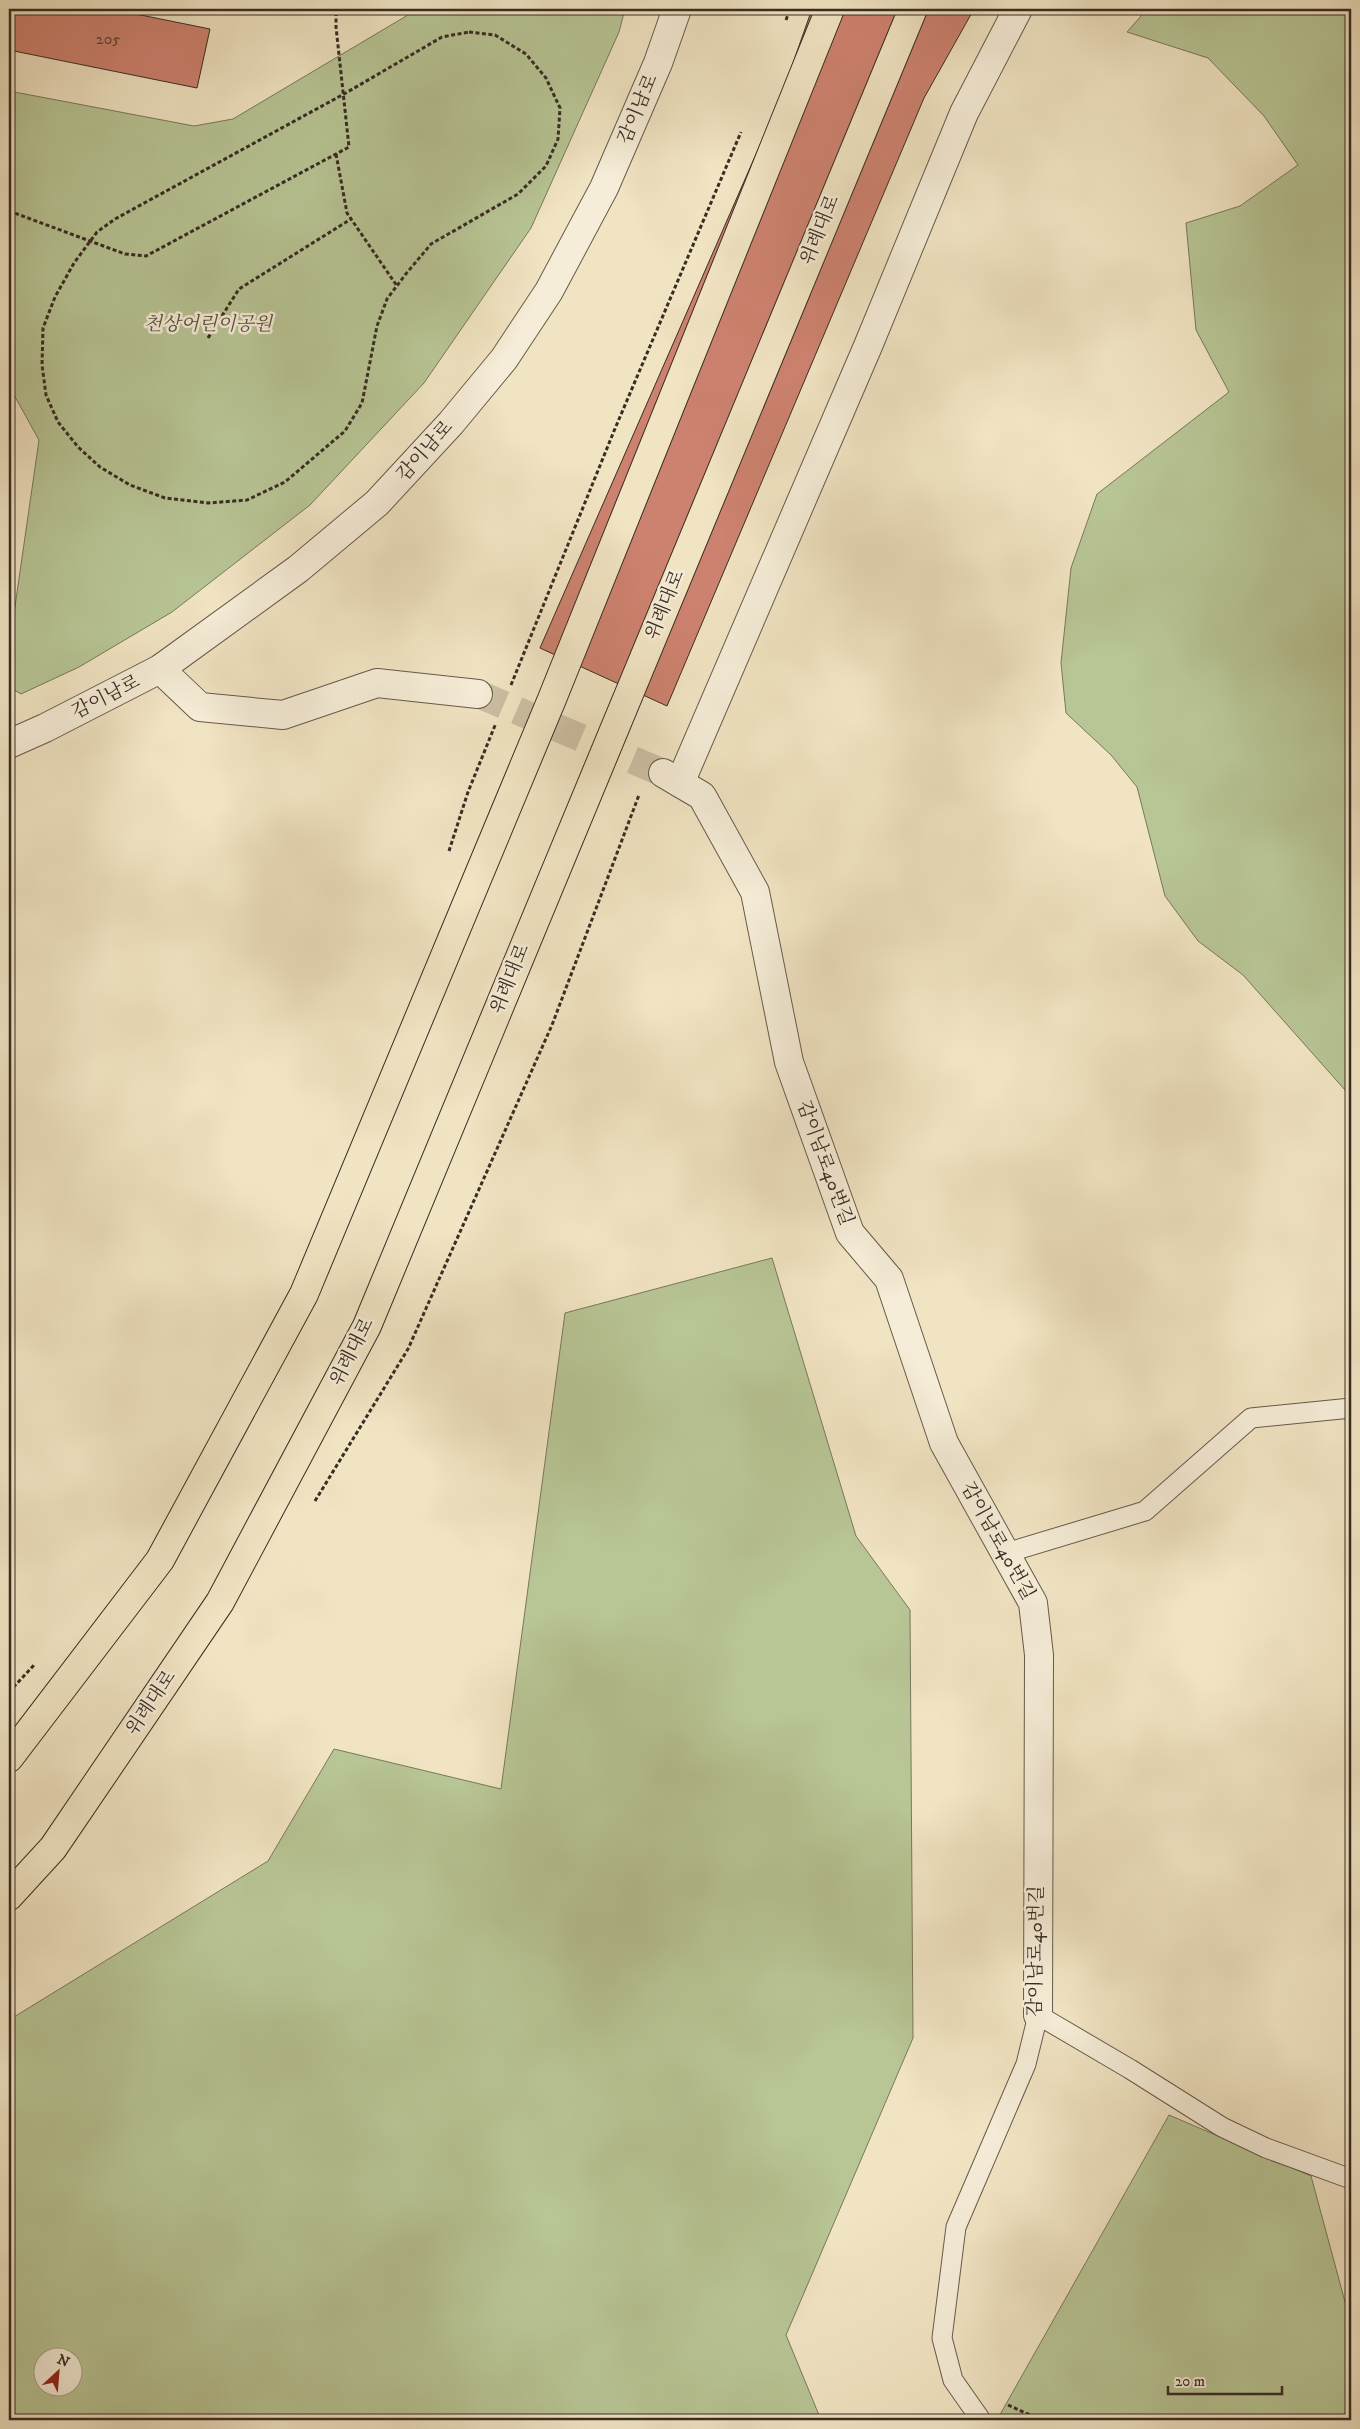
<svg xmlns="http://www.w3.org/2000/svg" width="1360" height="2429" viewBox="0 0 1360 2429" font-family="'IM FELL DW Pica','Noto Serif KR',serif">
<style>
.green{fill:#b8c595;stroke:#78785c;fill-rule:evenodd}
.building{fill:#cd826f;stroke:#382c24}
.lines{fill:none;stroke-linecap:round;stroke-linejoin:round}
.minor-tunnel{stroke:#ccbfa3;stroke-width:28;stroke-dasharray:28 14;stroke-linecap:butt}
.service-casing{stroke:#665a4c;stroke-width:21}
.minor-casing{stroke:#665a4c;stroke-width:30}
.tertiary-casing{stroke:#665a4c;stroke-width:30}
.primary-casing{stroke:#382c24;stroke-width:30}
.path{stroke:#382c24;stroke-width:3;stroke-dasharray:4 2.5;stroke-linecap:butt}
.service{stroke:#f6edd8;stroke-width:19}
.minor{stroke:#f6edd8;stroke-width:28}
.tertiary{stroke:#f6edd8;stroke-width:28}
.primary{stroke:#f1e4c3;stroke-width:28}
.labels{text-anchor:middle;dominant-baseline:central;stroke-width:5;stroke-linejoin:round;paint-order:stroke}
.number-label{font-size:16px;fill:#5d4237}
.street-label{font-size:19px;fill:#382c24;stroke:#f6edd8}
.park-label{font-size:19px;font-style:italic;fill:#585240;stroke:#f6edd8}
</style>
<rect width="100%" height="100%" fill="#f1e4c3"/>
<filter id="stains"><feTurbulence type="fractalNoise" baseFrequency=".004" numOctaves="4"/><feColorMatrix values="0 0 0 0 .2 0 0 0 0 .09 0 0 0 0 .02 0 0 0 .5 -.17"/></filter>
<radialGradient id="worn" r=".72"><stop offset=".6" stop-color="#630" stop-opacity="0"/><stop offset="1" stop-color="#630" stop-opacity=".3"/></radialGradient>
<g class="green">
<path d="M418 9H625L619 32 531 228 424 383 310 505 172 612 79 667 21 694 9 687V648L39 440 9 386V91L194 126 233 119Z"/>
<path d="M1147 9H1351V1093L1345 1090 1243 975 1198 941 1165 896 1137 787 1111 755 1066 713 1061 663 1071 568 1097 494 1229 392 1196 330 1186 223 1240 206 1298 165 1264 116 1208 58 1127 32Z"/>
<path d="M772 1258 856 1536 910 1610 913 2038 786 2335 821 2420H9V2020L268 1861 334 1749 501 1789 565 1313ZM42 2356H72V2386H42Z"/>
<path d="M1169 2115 1311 2176 1351 2324V2420H997Z"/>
</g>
<g class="building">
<path d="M9 9H111L210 29 197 88 9 50Z"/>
<path d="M812 9H974L924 98 667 706 540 648 781 97Z"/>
</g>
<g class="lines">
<path class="minor-tunnel" d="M478 694 663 773"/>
<g class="service-casing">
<g id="service">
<path d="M1006 1553 1145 1511 1251 1418 1351 1408"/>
<path d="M981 2420 953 2380 942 2338 956 2227 1026 2064 1038 2015 1130 2069 1222 2127 1266 2148 1351 2179"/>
</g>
</g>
<g class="minor-casing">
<g id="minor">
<path d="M160 669 200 707 283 715 377 683 478 694"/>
<path d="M663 773 702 796 755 892 789 1062 850 1233 889 1279 944 1443 1033 1603 1039 1655 1038 2015"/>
<path d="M680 783 868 346 964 113 1018 9"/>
</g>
</g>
<g class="tertiary-casing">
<path id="tertiary" d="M9 744 45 728 160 669 298 569 377 503 451 423 504 359 549 291 604 188 658 63 677 9"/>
</g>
<g class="primary-casing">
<g id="primary">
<path d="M9 1758 160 1560 304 1294 552 699 830 9"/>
<path d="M9 1896 53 1848 220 1602 367 1326 913 9"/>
</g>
</g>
<g class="path">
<path d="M786 20 790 9"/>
<path d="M469 32 495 35 526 54 546 78 560 108 558 139 546 166 518 194 431 244 405 275 387 299 377 326 362 403 345 431 285 482 247 500 208 503 165 498 130 485 100 467 78 447 58 422 46 395 42 365 43 328 55 297 74 263 97 232 115 219 344 94 442 37Z"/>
<path d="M336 154 347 213 397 286"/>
<path d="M9 211 125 254 146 256 349 147 336 27V9"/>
<path d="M208 338 239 289 351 219"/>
<path d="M511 685 614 431 741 132"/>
<path d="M449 851 468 792 496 723"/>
<path d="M315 1501 408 1349 552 1025 639 795"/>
<path d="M9 1692 34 1665"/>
<path d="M1008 2405 1041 2420"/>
</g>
<use href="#service" class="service"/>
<use href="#minor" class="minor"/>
<use href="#tertiary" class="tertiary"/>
<use href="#primary" class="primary"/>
</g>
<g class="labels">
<g class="number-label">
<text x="108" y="39">205</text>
</g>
<g class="street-label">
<text transform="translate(638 109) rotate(-67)">감이남로</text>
<text transform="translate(820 230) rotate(-68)">위례대로</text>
<text transform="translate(425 451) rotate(-48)">감이남로</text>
<text transform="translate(665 605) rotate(-68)">위례대로</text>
<text transform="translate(106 697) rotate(-27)">감이남로</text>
<text transform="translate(510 979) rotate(-68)">위례대로</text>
<text transform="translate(825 1163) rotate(70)">감이남로40번길</text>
<text transform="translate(352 1352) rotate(-63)">위례대로</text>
<text transform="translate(998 1541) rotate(61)">감이남로40번길</text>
<text transform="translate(151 1703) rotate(-56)">위례대로</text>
<text transform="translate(1036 1951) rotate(-89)">감이남로40번길</text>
</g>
<g class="park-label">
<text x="208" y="324">천상어린이공원</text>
</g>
</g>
<rect width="1360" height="2429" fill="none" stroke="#f1e4c3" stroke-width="30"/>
<rect x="10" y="10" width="1340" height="2409" fill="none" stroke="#382c24" stroke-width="2.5"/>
<rect x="15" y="15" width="1330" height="2399" fill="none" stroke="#382c24"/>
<g transform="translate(58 2372) rotate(26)"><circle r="24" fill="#f6edd8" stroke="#aaa090"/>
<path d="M0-4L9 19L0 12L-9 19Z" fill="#8f2418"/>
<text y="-8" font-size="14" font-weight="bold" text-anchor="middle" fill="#382c24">N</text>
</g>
<path d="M1168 2386v8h114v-8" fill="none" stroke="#382c24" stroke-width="2.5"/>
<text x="1175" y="2386" font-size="15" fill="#382c24" stroke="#f6edd8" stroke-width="4" paint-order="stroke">20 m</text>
<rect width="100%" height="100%" filter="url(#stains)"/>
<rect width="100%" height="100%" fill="url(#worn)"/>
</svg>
